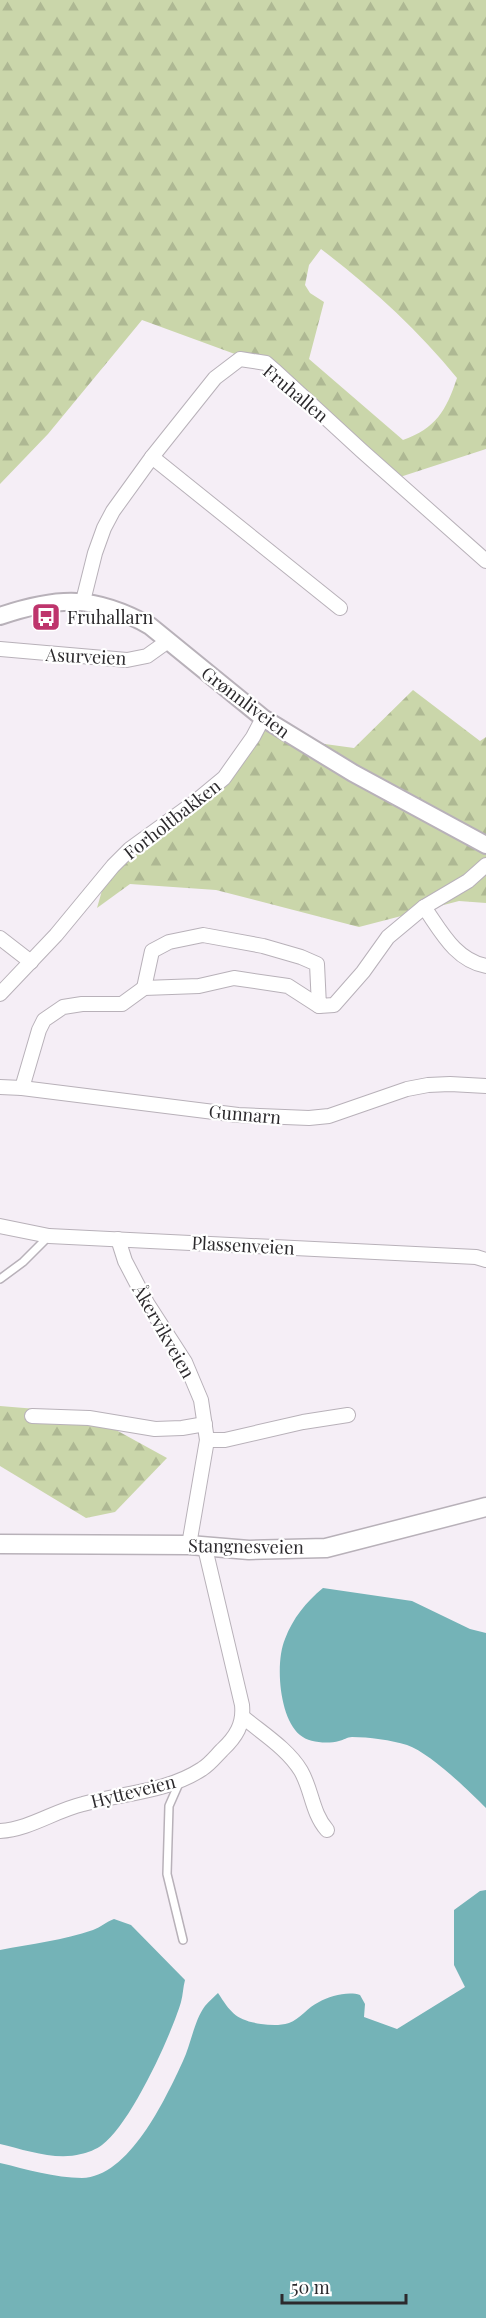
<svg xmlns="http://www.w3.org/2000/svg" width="486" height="2318" viewBox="0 0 486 2318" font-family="'Playfair Display',serif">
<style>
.forest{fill:url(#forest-firs);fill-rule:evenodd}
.water{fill:#74b3b7}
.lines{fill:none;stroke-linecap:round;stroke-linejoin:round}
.service-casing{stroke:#b8b1b9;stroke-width:10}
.minor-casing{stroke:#b8b1b9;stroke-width:16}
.tertiary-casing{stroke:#b8b1b9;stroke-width:20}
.secondary-casing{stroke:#b8b1b9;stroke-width:21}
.service{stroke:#fff;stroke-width:7}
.minor{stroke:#fff;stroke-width:14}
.tertiary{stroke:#fff;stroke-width:16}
.secondary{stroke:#fff;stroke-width:18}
.labels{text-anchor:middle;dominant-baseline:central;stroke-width:4.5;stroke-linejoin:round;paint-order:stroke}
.street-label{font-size:18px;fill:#2c2a2d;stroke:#fff}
.poi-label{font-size:18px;fill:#2c2a2d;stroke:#fff;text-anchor:start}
</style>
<defs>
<pattern id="forest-firs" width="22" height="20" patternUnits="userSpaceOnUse" patternTransform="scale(1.5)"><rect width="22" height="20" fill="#cad6aa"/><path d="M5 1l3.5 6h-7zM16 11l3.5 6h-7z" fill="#aeb893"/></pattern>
</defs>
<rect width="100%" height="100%" fill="#f5eef6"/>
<g class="forest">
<path d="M0 0H486V449L400 477 287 373 142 320 48 434 0 484ZM321 249C371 287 418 330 457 378 446 411 436 428 403 440L309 359 324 302 310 293 305 285 309 265Z"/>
<path d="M413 690 480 741 486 737V903L459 901 359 927 216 890 130 884 97 908 107 873 206 794 259 715 303 741 354 748Z"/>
<path d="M0 1406 85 1413 167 1458 115 1512 86 1518 0 1466Z"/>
</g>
<g class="water">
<path d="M323 1588 412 1601 470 1629 486 1633V1808C468 1790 430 1753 407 1745 391 1740 369 1737 352 1737 347 1737 344 1740 339 1741 328 1744 309 1743 300 1735 279 1718 275 1662 285 1639 293 1618 306 1602 323 1588Z"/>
<path d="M486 1890V2318H0V2163C26 2169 55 2178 82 2178 129 2177 165 2100 183 2061 191 2044 194 2021 205 2006 209 2001 214 1997 218 1993 231 2013 236 2020 261 2024 270 2025 279 2026 289 2023 300 2019 308 2007 319 2002 330 1996 348 1991 360 1995L365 2004 364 2017 397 2029 465 1987 454 1965V1910L480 1891Z"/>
<path d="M114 1919 131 1925 185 1980C183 1987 183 1995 181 2002 171 2036 130 2125 102 2145 97 2149 87 2153 81 2154 56 2161 25 2150 0 2144V1950C31 1944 64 1940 93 1930 101 1927 106 1922 114 1919Z"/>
</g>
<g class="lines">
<g class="service-casing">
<g id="service">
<path d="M0 1279 23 1262 49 1236"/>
<path d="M180 1781 169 1806 167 1874 183 1940"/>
</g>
</g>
<g class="minor-casing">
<g id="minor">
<path d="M152 457 340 608"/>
<path d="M83 601 95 553 104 528 113 511 152 457 215 378 240 359 266 363 274 370 362 451 486 561"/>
<path d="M0 649 127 660 147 656 168 641"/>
<path d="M424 907C441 931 455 960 486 966"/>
<path d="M0 938 31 962"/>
<path d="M144 988 152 951 169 942 203 935 263 946 301 957 317 964 319 1006 334 1005 363 972 388 937 424 907 468 881 486 865"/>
<path d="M0 994 56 935 113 866 130 849 195 802 224 778 253 737 263 718"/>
<path d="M0 1087 22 1088 238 1115 309 1118 329 1116 407 1089 428 1085 450 1084 486 1086"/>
<path d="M22 1088 39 1030 44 1020 63 1007 82 1004H122L144 988 199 986 234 978 288 986 319 1006"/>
<path d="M0 1226 49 1236 476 1257 486 1260"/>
<path d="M118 1239 125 1261 147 1303 185 1362 201 1400 207 1440 189 1545"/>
<path d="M32 1416 89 1418 155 1429 182 1428 205 1424"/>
<path d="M207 1440H225L303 1422 348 1415"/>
<path d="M243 1717C262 1733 288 1749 301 1771 312 1790 312 1813 327 1830"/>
<path d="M0 1831C30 1829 54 1811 83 1804 123 1793 167 1792 202 1769 210 1764 216 1756 222 1750 236 1737 244 1724 242 1705L205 1548"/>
</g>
</g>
<g class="tertiary-casing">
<path id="tertiary" d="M0 616C59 596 95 595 150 626L263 718 353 773 486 845"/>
</g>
<g class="secondary-casing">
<path id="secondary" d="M0 1544 189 1545 249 1550 326 1548 486 1507"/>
</g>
<use href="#service" class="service"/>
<use href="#minor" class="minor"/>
<use href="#tertiary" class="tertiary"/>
<use href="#secondary" class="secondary"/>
</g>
<defs>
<g id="bus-square" transform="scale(1.5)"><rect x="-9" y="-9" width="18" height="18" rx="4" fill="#be346c" stroke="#fff"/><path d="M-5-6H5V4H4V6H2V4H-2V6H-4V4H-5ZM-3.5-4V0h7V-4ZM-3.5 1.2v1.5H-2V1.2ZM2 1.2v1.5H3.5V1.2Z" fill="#fff"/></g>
</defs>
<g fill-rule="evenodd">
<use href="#bus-square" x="46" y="617"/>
</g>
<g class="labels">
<g class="street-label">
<text transform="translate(296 393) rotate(40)">Fruhallen</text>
<text transform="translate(86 656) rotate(3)">Asurveien</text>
<text transform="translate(246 702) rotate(37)">Grønnliveien</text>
<text transform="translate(172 819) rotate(-38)">Forholtbakken</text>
<text transform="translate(245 1114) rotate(5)">Gunnarn</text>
<text transform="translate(243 1245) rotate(3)">Plassenveien</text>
<text transform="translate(164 1331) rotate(60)">Åkervikveien</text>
<text transform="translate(246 1546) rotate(1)">Stangnesveien</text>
<text transform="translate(133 1791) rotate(-14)">Hytteveien</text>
</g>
<g class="poi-label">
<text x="67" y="617">Fruhallarn</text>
</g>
</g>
<path d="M282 2294v9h124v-9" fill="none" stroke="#2c2a2d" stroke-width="3"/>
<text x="291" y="2294" font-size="18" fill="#2c2a2d" stroke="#ffffff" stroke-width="4.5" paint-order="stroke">50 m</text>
</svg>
